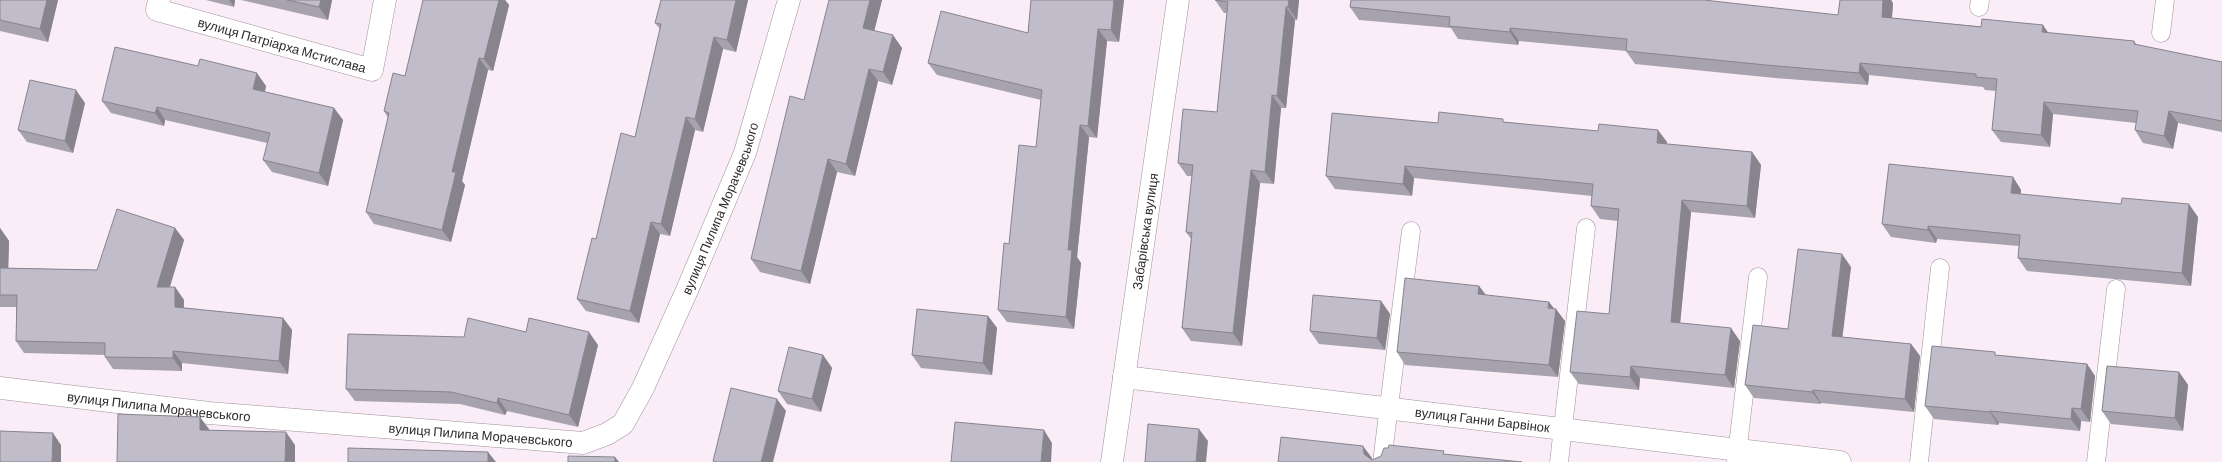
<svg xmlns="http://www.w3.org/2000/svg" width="2222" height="462" viewBox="0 0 2222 462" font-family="Barlow,sans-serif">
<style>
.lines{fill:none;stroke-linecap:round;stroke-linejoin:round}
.lane-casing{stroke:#9e919a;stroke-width:19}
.street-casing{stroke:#9e919a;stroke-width:23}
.lane{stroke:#fff;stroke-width:18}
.street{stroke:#fff;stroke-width:22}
.wall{fill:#a6a2ae}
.shaded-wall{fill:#87848d}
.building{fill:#c1bcca;stroke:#87848d}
.labels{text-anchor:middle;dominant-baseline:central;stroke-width:3.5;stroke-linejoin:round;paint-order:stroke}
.street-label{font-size:13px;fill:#302a2e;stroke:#fbedf7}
</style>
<rect width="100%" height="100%" fill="#fbedf7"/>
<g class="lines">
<g class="lane-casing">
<g id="lane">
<path d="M1979 7 1980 0"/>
<path d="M2161 33 2165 0"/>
<path d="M1382 462 1411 231"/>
<path d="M1559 462 1586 228"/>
<path d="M1736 462 1758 277"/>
<path d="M1919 462 1940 268"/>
<path d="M2096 462 2116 289"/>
</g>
</g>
<g class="street-casing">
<g id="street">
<path id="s1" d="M159 0 157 10 372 70 385 0"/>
<path id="s2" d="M1124 377 1840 462"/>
<path id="s3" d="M0 388 209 413 583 443 607 434 623 424 643 388 688 288 745 153 789 0"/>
<path id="s4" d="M1112 462 1178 0"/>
</g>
</g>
<use href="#lane" class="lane"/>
<use href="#street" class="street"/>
</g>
<g class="wall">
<path d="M0 0H58L48 42 0 31Z"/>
<path d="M206 0H235L234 7Z"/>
<path d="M241 0H332L328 20Z"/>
<path d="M423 0H505L509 5 493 71 488 70 462 181 465 185 451 242 374 224 366 212 388 118 384 111 405 76Z"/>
<path d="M661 0H748L736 52 723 49 703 132 695 130 670 236 660 234 639 323 586 311 577 299 596 239 635 137 660 29 655 23Z"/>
<path d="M829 0H882L874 31 902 48 892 85 878 81 855 176 837 172 810 284 760 272 751 259 804 100Z"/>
<path d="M1031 0H1124L1119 42 1107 41 1097 138 1089 137 1077 257 1081 263 1074 329 1007 322 998 310 1009 244 1036 147 1041 100 937 75 928 63 1028 33Z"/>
<path d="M1215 0H1299L1297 20H1295L1286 108H1281L1274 184 1260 183 1242 346 1191 341 1182 328 1191 239 1186 232 1192 176H1187L1178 163 1217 112 1227 13H1224Z"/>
<path d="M1840 0H1891L1893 3 1892 18 2134 41 2137 45 2222 62V132L2178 123 2173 149 2143 143 2135 130 2136 123 2053 114 2050 147 2001 142 1992 130 1996 91 1985 90 1983 87 1869 75 1868 85 1775 78 1635 64 1626 51 1519 41 1518 45 1458 39 1451 28 1359 20 1350 7 1838 15Z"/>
<path d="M266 86 265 92 334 108 343 120 328 186 272 172 263 160 267 143 165 120 164 126 111 113 102 101Z"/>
<path d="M85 103 73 153 27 142 18 130Z"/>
<path d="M1505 122 1667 142V144L1752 152 1761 165 1755 218 1691 212 1680 323 1740 341 1734 388 1640 378 1639 390 1579 384 1570 372 1609 314 1618 221 1600 219 1591 206 1592 196 1414 178 1412 196 1335 189 1326 176 1438 123Z"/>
<path d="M2013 177 2021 190V194L2198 217 2191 286 2027 271 2018 258 2019 246 1937 239 1936 243 1891 237 1882 224Z"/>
<path d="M0 228 9 241 8 268 97 270 175 228 184 240 170 287H175L184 300V308L283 318 292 330 288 374 182 363V371L113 369 105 357V355L24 353 16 341V307H0Z"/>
<path d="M1851 267 1842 337 1911 344 1920 356 1914 412 1821 403V404L1754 398 1745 385 1788 329Z"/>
<path d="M1479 286 1486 295 1549 302 1554 309 1565 321 1558 377 1405 365 1397 352Z"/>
<path d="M1381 301 1390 314 1385 350 1319 344 1310 331Z"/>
<path d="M988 316 997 328 992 375 921 368 912 355Z"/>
<path d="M526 332 598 345 578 427 507 411 505 415 460 404 355 401 346 389 464 337Z"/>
<path d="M823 355 832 368 821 412 787 404 778 391Z"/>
<path d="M1998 355 2087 364 2095 376 2090 422 2081 421 2080 431 1999 423 1998 425 1934 419 1925 406Z"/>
<path d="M2179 372 2188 385 2183 431 2111 424 2102 411Z"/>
</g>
<g class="shaded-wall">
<path d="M47 0H58L48 42 40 29Z"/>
<path d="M229 0H235L234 7Z"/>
<path d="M321 0H332L328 20 319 7Z"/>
<path d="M497 0H505L509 5 493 71 484 59Z"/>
<path d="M736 0H748L736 52 727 40Z"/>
<path d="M870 0H882L872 40 863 28Z"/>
<path d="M1114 0H1124L1119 42 1111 30Z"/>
<path d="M1289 0H1299L1297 20 1288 7Z"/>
<path d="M1883 0H1891L1893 3 1891 29 1882 17Z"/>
<path d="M1286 7 1295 20 1286 108 1277 96Z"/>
<path d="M2043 25 2052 38 2042 32Z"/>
<path d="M1510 28 1519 41 1518 45 1510 32Z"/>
<path d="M1098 29 1107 41 1097 138 1088 126Z"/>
<path d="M893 35 902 48 892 85 883 72Z"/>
<path d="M714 37 723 49 703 132 695 119Z"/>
<path d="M479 58 488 70 462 181 465 185 451 242 442 230 452 172Z"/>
<path d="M1860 63 1869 75 1868 85 1859 73Z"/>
<path d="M869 69 878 81 855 176 846 164Z"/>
<path d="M257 73 266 86 262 102 253 89Z"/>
<path d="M76 90 85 103 73 153 65 141Z"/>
<path d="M1272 95 1281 108 1274 184 1265 172Z"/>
<path d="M2044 102 2053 114 2050 147 2041 135Z"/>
<path d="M157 107 165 120 164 126 155 113Z"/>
<path d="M334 108 343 120 328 186 319 173Z"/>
<path d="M2169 111 2178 123 2173 149 2164 136Z"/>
<path d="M686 117 695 130 670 236 661 224Z"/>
<path d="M1080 125 1089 137 1077 257 1081 263 1074 329 1066 317 1068 250Z"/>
<path d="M1658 130 1667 142 1666 155 1657 143Z"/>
<path d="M1752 152 1761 165 1755 218 1747 206Z"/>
<path d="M828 159 837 172 810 284 801 271Z"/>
<path d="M1405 166 1414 178 1412 196 1403 184Z"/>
<path d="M1251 170 1260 183 1242 346 1233 333Z"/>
<path d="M2013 177 2021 190 2020 206 2011 193Z"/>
<path d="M1682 200 1691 212 1679 335 1671 322Z"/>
<path d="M2189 204 2198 217 2191 286 2182 273Z"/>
<path d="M651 222 660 234 639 323 630 311Z"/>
<path d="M1928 226 1937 239 1936 243 1928 230Z"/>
<path d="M0 228 9 241 8 280 0 269Z"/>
<path d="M175 228 184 240 166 299 157 287Z"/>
<path d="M1842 254 1851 267 1841 349 1832 336Z"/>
<path d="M1479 286 1488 298 1478 294Z"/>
<path d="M175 287 184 300 183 320 175 307Z"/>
<path d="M1381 301 1390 314 1385 350 1377 338Z"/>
<path d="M1549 302 1556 311V309L1565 321 1558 377 1549 365 1548 308Z"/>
<path d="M988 316 997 328 992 375 983 363Z"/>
<path d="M283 318 292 330 288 374 279 361Z"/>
<path d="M1731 328 1740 341 1734 388 1725 375Z"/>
<path d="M589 332 598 345 578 427 569 415Z"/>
<path d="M1911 344 1920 356 1914 412 1905 399Z"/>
<path d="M173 351 182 363V371L173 358Z"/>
<path d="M823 355 832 368 821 412 812 399Z"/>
<path d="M2087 364 2095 376 2090 422 2081 409Z"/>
<path d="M1631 366 1640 378 1639 390 1630 377Z"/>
<path d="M2179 372 2188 385 2183 431 2175 418Z"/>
<path d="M1813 390 1821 403V404L1812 392Z"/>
<path d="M498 398 507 411 505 415 497 403Z"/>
<path d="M777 399 786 411 773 462H761Z"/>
<path d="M2072 408 2081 421 2080 431 2071 419Z"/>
<path d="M1990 411 1999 423 1998 425 1990 412Z"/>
<path d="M200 417 209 429 208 443 200 430Z"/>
<path d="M1199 429 1208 441 1206 462H1196Z"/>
<path d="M1044 430 1052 443 1051 462H1041Z"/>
<path d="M286 432 295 445V462H285Z"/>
<path d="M53 433 61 445V462H52Z"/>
<path d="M1363 446 1372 458V462L1364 454Z"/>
<path d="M488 452 496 462H488Z"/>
<path d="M615 457 619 462H615Z"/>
</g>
<g class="building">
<path d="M0 0H47L40 29 0 20Z"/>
<path d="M287 0H321L319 7Z"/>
<path d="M423 0H499L484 59 479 58 452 172H456L442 230 366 212 389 113 384 111 393 73 405 76Z"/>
<path d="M661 0H736L727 40 714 37 695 119 686 117 661 224 651 222 630 311 577 299 592 238 596 239 621 133 635 137 661 24 655 23Z"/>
<path d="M829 0H870L863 28 893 35 883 72 869 69 846 164 828 159 801 271 751 259 790 96 804 100Z"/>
<path d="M1031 0H1114L1111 30 1098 29 1088 126 1080 125 1068 250H1072L1066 317 998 310 1004 243 1009 244 1019 145 1036 147 1042 90 928 63 941 11 1028 33Z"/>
<path d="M1215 0H1289L1288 7H1286L1277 96 1272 95 1265 172 1251 170 1233 333 1182 328 1192 233 1186 232 1193 165 1178 163 1183 109 1217 112 1228 2Z"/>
<path d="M1351 0H1704L1838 15 1840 0H1883L1882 17 1981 27 1982 19 2043 25 2042 32 2134 41V44L2222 62V121L2169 111 2164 136 2135 130 2138 111 2044 102 2041 135 1992 130 1997 79 1976 77V74L1860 63 1859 73 1766 65 1626 51 1627 39 1510 28V32L1449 26 1450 17 1350 7Z"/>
<path d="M115 47 198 66 200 59 257 73 253 89 334 108 319 173 263 160 270 133 157 107 155 113 102 101Z"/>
<path d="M30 80 76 90 65 141 18 130Z"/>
<path d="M1439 112 1503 119V122L1598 131 1599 124 1658 130 1657 143 1752 152 1747 206 1682 200 1671 322 1731 328 1725 375 1631 366 1630 377 1570 372 1577 311 1609 314 1619 209 1591 206 1593 184 1405 166 1403 184 1326 176 1332 113 1438 123Z"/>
<path d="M1889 164 2013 177 2011 193 2121 204 2122 198 2189 204 2182 273 2018 258 2020 235 1928 226V230L1882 224Z"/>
<path d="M117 209 175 228 157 287H175V307L283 318 279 361 173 351V358L105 357V343L16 341 17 295H0V268L97 270Z"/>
<path d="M1798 249 1842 254 1832 336 1911 344 1905 399 1813 390 1812 392 1745 385 1753 325 1788 329Z"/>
<path d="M1405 278 1479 286 1478 294 1549 302 1548 308 1556 309 1549 365 1397 352Z"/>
<path d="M1313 295 1381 301 1377 338 1310 331Z"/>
<path d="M917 309 988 316 983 363 912 355Z"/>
<path d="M468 318 526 332 529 318 589 332 569 415 498 398 497 403 451 392 346 389 348 334 464 337Z"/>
<path d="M1932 346 1995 352V355L2087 364 2081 409 2072 408 2071 419 1990 411V412L1925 406Z"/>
<path d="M789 347 823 355 812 399 778 391Z"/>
<path d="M2107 366 2179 372 2175 418 2102 411Z"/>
<path d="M731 388 777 399 761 462H717L713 461Z"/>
<path d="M118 414 200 417V430L286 432 285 462H117Z"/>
<path d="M955 422 1044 430 1041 462H951Z"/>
<path d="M1148 424 1199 429 1196 462H1145Z"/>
<path d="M0 431 53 433 52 462H0Z"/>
<path d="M1281 437 1363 446 1364 454 1372 460 1381 456 1384 448H1388L1389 445 1444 451 1443 454 1522 462H1278Z"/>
<path d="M348 448 488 452V462H348Z"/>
<path d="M568 456 615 457V462H568Z"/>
</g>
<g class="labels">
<g class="street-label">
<text stroke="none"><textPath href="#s1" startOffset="140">вулиця Патріарха Мстислава</textPath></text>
<text stroke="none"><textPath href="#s3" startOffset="867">вулиця Пилипа Морачевського</textPath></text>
<text stroke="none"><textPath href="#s4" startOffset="233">Забарівська вулиця</textPath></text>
<text stroke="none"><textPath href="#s3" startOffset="160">вулиця Пилипа Морачевського</textPath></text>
<text stroke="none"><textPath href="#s2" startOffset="361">вулиця Ганни Барвінок</textPath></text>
<text stroke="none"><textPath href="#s3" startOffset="483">вулиця Пилипа Морачевського</textPath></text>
</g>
</g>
</svg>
